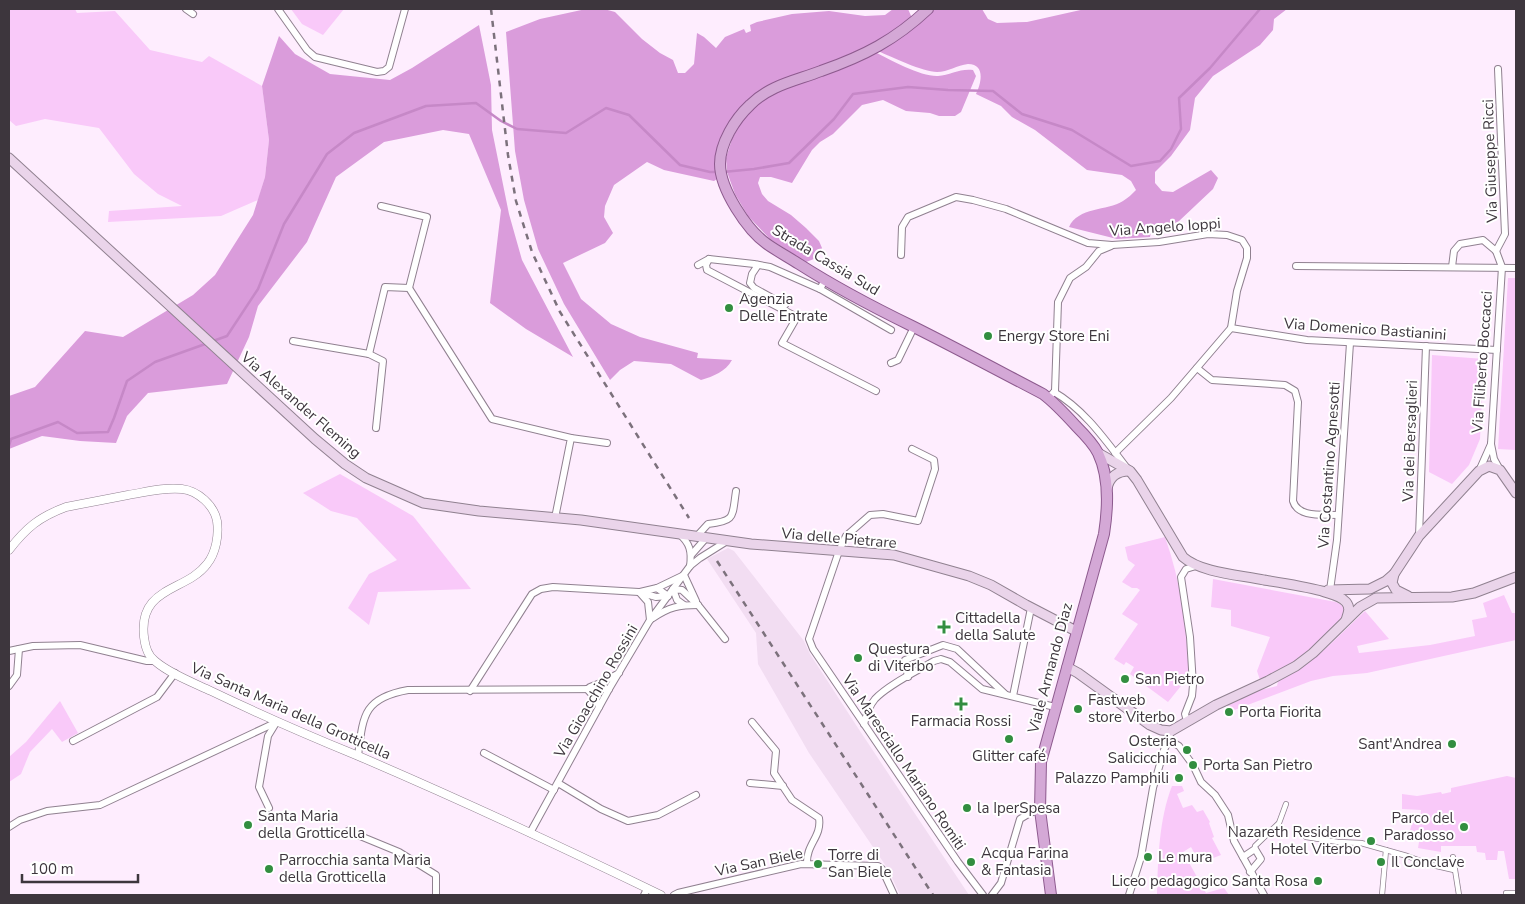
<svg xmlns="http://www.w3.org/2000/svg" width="1525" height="904" viewBox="0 0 1525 904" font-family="'Nunito Sans',sans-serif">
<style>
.built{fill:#f2ddf2}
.green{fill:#f9c9f9}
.forest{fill:#da9cdb}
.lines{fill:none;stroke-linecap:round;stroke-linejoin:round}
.stream{stroke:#c688c7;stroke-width:2.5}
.pedestrian-casing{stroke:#908190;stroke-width:6}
.minor-casing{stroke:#908190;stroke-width:8}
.tertiary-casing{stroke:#908190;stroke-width:9}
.secondary-casing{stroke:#908190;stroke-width:11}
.primary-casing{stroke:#8d5a8e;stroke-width:12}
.pedestrian{stroke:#fff;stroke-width:4.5}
.minor{stroke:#fff;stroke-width:6}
.tertiary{stroke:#fff;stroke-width:8}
.secondary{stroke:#ead4ea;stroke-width:9}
.primary{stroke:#d4a8d6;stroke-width:10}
.rail{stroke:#7c717c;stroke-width:2.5;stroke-dasharray:6 6;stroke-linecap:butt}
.poi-dot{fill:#328e40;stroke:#fff;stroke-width:2}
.labels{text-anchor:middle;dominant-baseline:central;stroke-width:4;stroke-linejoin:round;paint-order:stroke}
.street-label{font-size:15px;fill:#3d363d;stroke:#fff}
.poi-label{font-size:15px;fill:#3d363d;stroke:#fff;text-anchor:start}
</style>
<rect width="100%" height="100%" fill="#feedfe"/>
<path class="built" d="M728 548 734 551 804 641 810 654 856 725 969 895H900L888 869 809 753 758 664 756 633 707 559Z"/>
<g class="green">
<path d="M9 9H75L77 13 115 11 150 50 202 62 209 56 262 86 269 140 265 177 258 200 221 216 108 222 109 211 182 206 158 194 134 174 99 128 45 119 16 126 9 120Z"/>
<path d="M291 9H344L323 35 302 24Z"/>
<path d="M1508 278H1516V450L1498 449Z"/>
<path d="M1432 355 1484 359 1480 439 1469 465 1452 484 1429 472Z"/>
<path d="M340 474 413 516 471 589 378 592 369 625 348 608 369 574 397 560 357 518 331 511 303 493Z"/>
<path d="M1165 537C1181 582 1187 628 1189 676L1168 702 1130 674 1134 667 1126 662 1124 665 1114 659 1138 624 1122 614 1140 590 1137 588H1132L1122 582 1135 565 1128 560 1125 547Z"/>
<path d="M1213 579 1336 602 1345 607 1343 618 1310 650 1294 663 1260 680 1257 671 1270 637 1231 626V610L1211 607Z"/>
<path d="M1504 595 1512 613H1516V640L1367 673 1333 676 1311 681 1229 712 1227 706 1256 691 1277 686 1278 681C1316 662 1335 639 1365 611L1389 639 1357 646 1359 653 1430 645 1475 636 1472 620 1487 617 1483 603Z"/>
<path d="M60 701 78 733 62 742 52 729 30 752 21 774 9 782V757L26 742Z"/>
<path d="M1507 776 1516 778V879H1509L1504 851H1498L1497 860H1486L1485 853 1477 852 1476 846H1441V852L1418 848 1419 842 1414 840 1415 836 1409 834 1413 820H1420L1421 810 1402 809V794L1417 796 1441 792 1442 794 1451 792V788Z"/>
<path d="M1172 786H1182L1184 791 1177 794 1183 808 1192 805 1197 812 1203 810 1210 822 1209 823 1214 837 1212 838 1221 855 1200 863 1191 847 1183 852 1206 893 1224 888 1229 895H1157C1158 859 1159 819 1172 786Z"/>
</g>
<g class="forest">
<path d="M586 9H604L615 12 642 39 660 53 673 60 678 73H685L694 64 697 33 704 37 716 48 725 37 744 29 746 33 751 31 750 25 757 22 792 14 829 11 865 16 885 15 893 9H908L912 18C882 41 856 53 821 66 796 76 769 80 749 99 742 107 735 126 730 137 722 153 715 160 717 179L714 181 664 170 647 162 614 185 605 206 604 217 613 233 605 243 563 263 581 299 611 324 640 337 698 353 697 358 732 360C725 372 714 376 701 380L671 364 634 361 620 370 610 380 564 304 538 249 524 200 515 151 506 32 540 19Z"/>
<path d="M933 9H982L988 19 997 23 1027 22 1085 9H1287L1274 19 1273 30 1260 45 1213 76 1195 98 1190 130 1171 156 1155 172V183L1162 191 1173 192 1211 170 1218 178 1213 189 1178 222 1151 232 1150 237 1117 239 1069 227C1078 207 1107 211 1123 201 1128 198 1132 194 1136 190L1131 181 1122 175 1087 170 1035 130 1012 117 1001 106 976 94C981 84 986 64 968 64 957 65 948 72 937 72 923 72 892 57 878 51Z"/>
<path d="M479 25 491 85 492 130 509 214 522 260 573 357 526 329 490 303 501 210 469 134 443 130 384 142 336 177 307 242 258 306 249 337 227 384 148 393 127 416 116 443 80 441 42 436 9 449V396L35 387 85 331 123 337 193 295 215 275 253 215 265 177 269 140 262 86 279 36 295 54 330 74 390 80 412 68Z"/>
<path d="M875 52C890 60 922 77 938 76 950 75 961 68 973 70L976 76 961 112 955 116H939L930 113 906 111 883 100 862 105 833 134 820 142 812 150 792 183 771 177H760L758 183 762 194 768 201 791 215 806 228 819 241 822 248 814 259 806 262 770 239 748 216 735 194 727 172 726 158 732 139 744 117 767 95Z"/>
</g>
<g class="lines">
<g class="stream">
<path d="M723 172 754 169 789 163 834 119 853 94 908 87 948 90 993 91 1022 114 1072 130 1131 166 1160 161 1171 149 1181 129 1179 98 1210 68 1260 9"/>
<path d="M213 341 227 336 258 289 284 224 327 154 354 133 426 106 476 103 501 121 517 129 566 133 606 108 629 115 680 165 710 172H717"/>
<path d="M9 446 11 439 58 422 77 433 108 432 114 418 127 381 155 362 208 343"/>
</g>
<g class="pedestrian-casing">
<g id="pedestrian">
<path d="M1306 837 1338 842 1361 843 1407 856 1432 865 1454 870"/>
<path d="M1255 849V846L1279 823 1286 804"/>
<path d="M1453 857 1459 895"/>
<path d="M1382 895 1386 850"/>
<path d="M1506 895V893H1516"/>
</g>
</g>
<g class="minor-casing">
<g id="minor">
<path d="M186 9 193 14"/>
<path d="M278 9 307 50 315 57 377 72 384 71 389 67 405 9"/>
<path d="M381 206 427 217 409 288"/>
<path d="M1496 251 1505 234 1498 69"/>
<path d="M901 255 902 227 908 217 956 197 973 200 1006 209 1088 243 1112 245 1159 242 1208 234 1227 235 1242 240 1247 248V258L1237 291 1231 328 1171 398 1115 453"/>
<path d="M709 259 706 265 707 270 797 317 782 343 876 391"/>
<path d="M698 265 709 259 754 264 770 267 820 289 825 280"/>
<path d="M758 265 752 274 750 283 754 288 785 305"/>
<path d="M1296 266 1516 268"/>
<path d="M1452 267 1454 251 1460 244 1483 240 1496 251 1502 267 1491 444 1479 471"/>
<path d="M820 289 891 330"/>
<path d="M1231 328 1307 340 1497 350"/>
<path d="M293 341 369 354 383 361 376 428"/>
<path d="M369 354 385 287 409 288 492 419 571 438 555 518"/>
<path d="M891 363 898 360 914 327"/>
<path d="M1197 368 1212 380 1285 385 1295 391 1298 402 1293 501C1298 518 1323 514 1338 515"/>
<path d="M1054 392C1085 410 1106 441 1127 468"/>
<path d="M1048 398 1055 391 1058 302 1070 278 1086 267 1099 251 1111 246"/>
<path d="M571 438 607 443"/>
<path d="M1491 444 1494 459 1500 470"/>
<path d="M912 449 934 460 935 469 918 521 883 514 870 515 846 536 839 551 809 639 813 649 958 862 983 895"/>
<path d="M679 534C690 543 692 552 690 566"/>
<path d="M697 536 708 524C736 521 732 517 736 491"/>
<path d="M1419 536 1426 346"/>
<path d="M692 554 706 538"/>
<path d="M657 588 684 575 696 601"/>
<path d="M1330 590 1337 540 1350 343"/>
<path d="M640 592 657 588 668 596"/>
<path d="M640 593 648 602 650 620"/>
<path d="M684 605 677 600 673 589 682 590 698 605 725 639"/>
<path d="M653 618C669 607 679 605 698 605"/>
<path d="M9 651 33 646 80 645 147 661H154"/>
<path d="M908 677 905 660 943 645 957 649 1005 694"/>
<path d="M9 686 17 675 19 649"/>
<path d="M590 687 603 682 619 673"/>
<path d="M587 689 596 699 599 707"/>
<path d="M470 691 532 594 541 589 553 587 639 592 656 597 668 596"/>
<path d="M1013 696 1031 608"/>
<path d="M1187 721 1185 714 1192 696 1193 685 1190 637 1181 577 1186 569 1196 566"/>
<path d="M752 722 776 751 774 773 792 800 819 818C822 837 806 844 807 864"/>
<path d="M864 724C866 716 869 706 875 699 888 685 917 671 934 661L941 659 950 662 982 689 1055 707"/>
<path d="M1169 740 1179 746 1193 765 1201 782 1215 795 1228 815 1234 841 1264 895"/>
<path d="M73 741 157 697 175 673"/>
<path d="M484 753 554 790"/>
<path d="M358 756C363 716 363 698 408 690L609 689"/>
<path d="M558 783 601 809 628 821 658 815 696 795"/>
<path d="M750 783 783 786"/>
<path d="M269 808 259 787 268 736 276 723"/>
<path d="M9 827 20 820 47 811 100 805 277 722"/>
<path d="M348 831 399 852 436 875V895"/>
<path d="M530 833 609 689 650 620 690 566 700 558 727 541"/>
<path d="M1243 857 1255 849 1261 859 1250 872"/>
<path d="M644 895 647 889"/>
<path d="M674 895 678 893 801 864 878 866 882 869 894 895"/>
<path d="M992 895 1001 883 1020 819 1030 813 1040 810"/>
<path d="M1129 895 1141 857 1153 788 1164 750 1170 737"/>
</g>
</g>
<g class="tertiary-casing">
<path id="tertiary" d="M9 550C26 528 39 517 66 507 87 503 108 499 128 495 146 492 164 487 182 489 198 491 214 505 217 521 219 535 216 553 207 564 186 592 138 586 144 637 145 646 148 656 155 661 170 674 194 683 211 691 259 714 307 735 356 755 459 799 560 846 661 895"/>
</g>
<g class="secondary-casing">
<g id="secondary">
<path d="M9 158 315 439 345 464 366 478 423 503 479 511 581 520 751 544 894 555 969 576 991 585 1026 605 1076 631"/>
<path d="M1098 453 1130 471 1137 480 1183 557C1201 573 1241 575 1264 580 1283 583 1303 586 1322 591 1330 594 1340 595 1346 602 1351 608 1348 614 1346 620"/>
<path d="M1107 489C1109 477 1117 471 1129 471"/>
<path d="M1394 574 1392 583 1396 590 1408 596"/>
<path d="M1328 590 1370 589 1386 581 1394 574 1419 536 1479 471 1489 466 1500 470 1516 493"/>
<path d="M1067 667 1078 673 1150 725 1161 730 1171 731 1216 705 1268 681 1296 666 1313 653 1360 607 1376 598 1452 597 1474 593 1516 577"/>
</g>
</g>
<g class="primary-casing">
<path id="primary" d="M928 9C895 40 864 56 821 71 795 81 770 85 750 105 735 119 720 143 720 164 720 189 747 230 767 244 777 251 788 257 799 264 835 287 873 307 912 326 956 348 999 371 1043 394 1055 403 1066 415 1076 426 1084 434 1093 443 1098 453 1110 478 1108 508 1104 534L1041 762 1040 810 1051 895"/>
</g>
<use href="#pedestrian" class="pedestrian"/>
<use href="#minor" class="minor"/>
<use href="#tertiary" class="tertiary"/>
<use href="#secondary" class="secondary"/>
<use href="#primary" class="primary"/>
<g class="rail">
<path d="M491 9 508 155 516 201 532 252 560 312 689 518"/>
<path d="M717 561 933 895"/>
</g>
</g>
<g class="poi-dot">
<circle cx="729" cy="308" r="5"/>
<circle cx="988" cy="336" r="5"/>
<path d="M941.5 619.5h5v5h5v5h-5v5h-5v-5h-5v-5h5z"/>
<circle cx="858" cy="658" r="5"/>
<circle cx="1125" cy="679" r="5"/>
<path d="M958.5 696.5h5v5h5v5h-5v5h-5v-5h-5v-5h5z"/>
<circle cx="1078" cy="709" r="5"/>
<circle cx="1229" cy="712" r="5"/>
<circle cx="1009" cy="739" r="5"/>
<circle cx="1452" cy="744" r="5"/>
<circle cx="1187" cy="750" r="5"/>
<circle cx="1193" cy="765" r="5"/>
<circle cx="1179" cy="778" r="5"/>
<circle cx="967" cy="808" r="5"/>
<circle cx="248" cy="825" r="5"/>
<circle cx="1464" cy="827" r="5"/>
<circle cx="1371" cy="841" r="5"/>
<circle cx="1148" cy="857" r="5"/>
<circle cx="971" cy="862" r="5"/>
<circle cx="1381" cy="862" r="5"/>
<circle cx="818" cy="864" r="5"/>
<circle cx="269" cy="869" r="5"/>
<circle cx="1318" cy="881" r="5"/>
</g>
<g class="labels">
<g class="street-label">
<text transform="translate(1490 161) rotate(-92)">Via Giuseppe Ricci</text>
<text transform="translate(1165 227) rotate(-4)">Via Angelo Ioppi</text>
<text transform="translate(826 260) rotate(31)">Strada Cassia Sud</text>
<text transform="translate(1365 329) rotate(4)">Via Domenico Bastianini</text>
<text transform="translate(1482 362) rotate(-86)">Via Filiberto Boccacci</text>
<text transform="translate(301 405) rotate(41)">Via Alexander Fleming</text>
<text transform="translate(1410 441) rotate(-88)">Via dei Bersaglieri</text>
<text transform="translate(1329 465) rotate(-86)">Via Costantino Agnesotti</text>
<text transform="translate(839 538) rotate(5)">Via delle Pietrare</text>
<text transform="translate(1050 668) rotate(-75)">Viale Armando Diaz</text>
<text transform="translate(596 691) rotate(-60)">Via Gioacchino Rossini</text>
<text transform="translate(291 711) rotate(24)">Via Santa Maria della Grotticella</text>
<text transform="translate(904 762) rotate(56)">Via Maresciallo Mariano Romiti</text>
<text transform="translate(759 862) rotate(-12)">Via San Biele</text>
</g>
<g class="poi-label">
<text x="739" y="299">Agenzia<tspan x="739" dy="17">Delle Entrate</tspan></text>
<text x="998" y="336">Energy Store Eni</text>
<text x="955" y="618">Cittadella<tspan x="955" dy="17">della Salute</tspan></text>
<text x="868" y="649">Questura<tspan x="868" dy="17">di Viterbo</tspan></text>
<text x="1135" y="679">San Pietro</text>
<text x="1088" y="700">Fastweb<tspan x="1088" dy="17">store Viterbo</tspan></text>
<text x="1239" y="712">Porta Fiorita</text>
<text x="961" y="721" text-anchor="middle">Farmacia Rossi</text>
<text x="1177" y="741" text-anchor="end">Osteria<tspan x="1177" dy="17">Salicicchia</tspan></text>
<text x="1442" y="744" text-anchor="end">Sant'Andrea</text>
<text x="1009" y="756" text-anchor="middle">Glitter café</text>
<text x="1203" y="765">Porta San Pietro</text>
<text x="1169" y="778" text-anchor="end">Palazzo Pamphili</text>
<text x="977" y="808">la IperSpesa</text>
<text x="258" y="816">Santa Maria<tspan x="258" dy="17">della Grotticella</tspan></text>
<text x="1454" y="818" text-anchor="end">Parco del<tspan x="1454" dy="17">Paradosso</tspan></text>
<text x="1361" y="832" text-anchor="end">Nazareth Residence<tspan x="1361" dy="17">Hotel Viterbo</tspan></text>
<text x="981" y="853">Acqua Farina<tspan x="981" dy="17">&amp; Fantasia</tspan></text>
<text x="828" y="855">Torre di<tspan x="828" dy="17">San Biele</tspan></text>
<text x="1158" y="857">Le mura</text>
<text x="279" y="860">Parrocchia santa Maria<tspan x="279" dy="17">della Grotticella</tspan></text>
<text x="1391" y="862">Il Conclave</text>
<text x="1308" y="881" text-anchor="end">Liceo pedagogico Santa Rosa</text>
</g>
</g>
<rect width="1525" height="904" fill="none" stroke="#3d363d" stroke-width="20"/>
<path d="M22 874v8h116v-8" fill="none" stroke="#3d363d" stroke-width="2.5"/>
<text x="30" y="874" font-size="15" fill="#3d363d" stroke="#ffffff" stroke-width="4" paint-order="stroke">100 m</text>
</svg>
